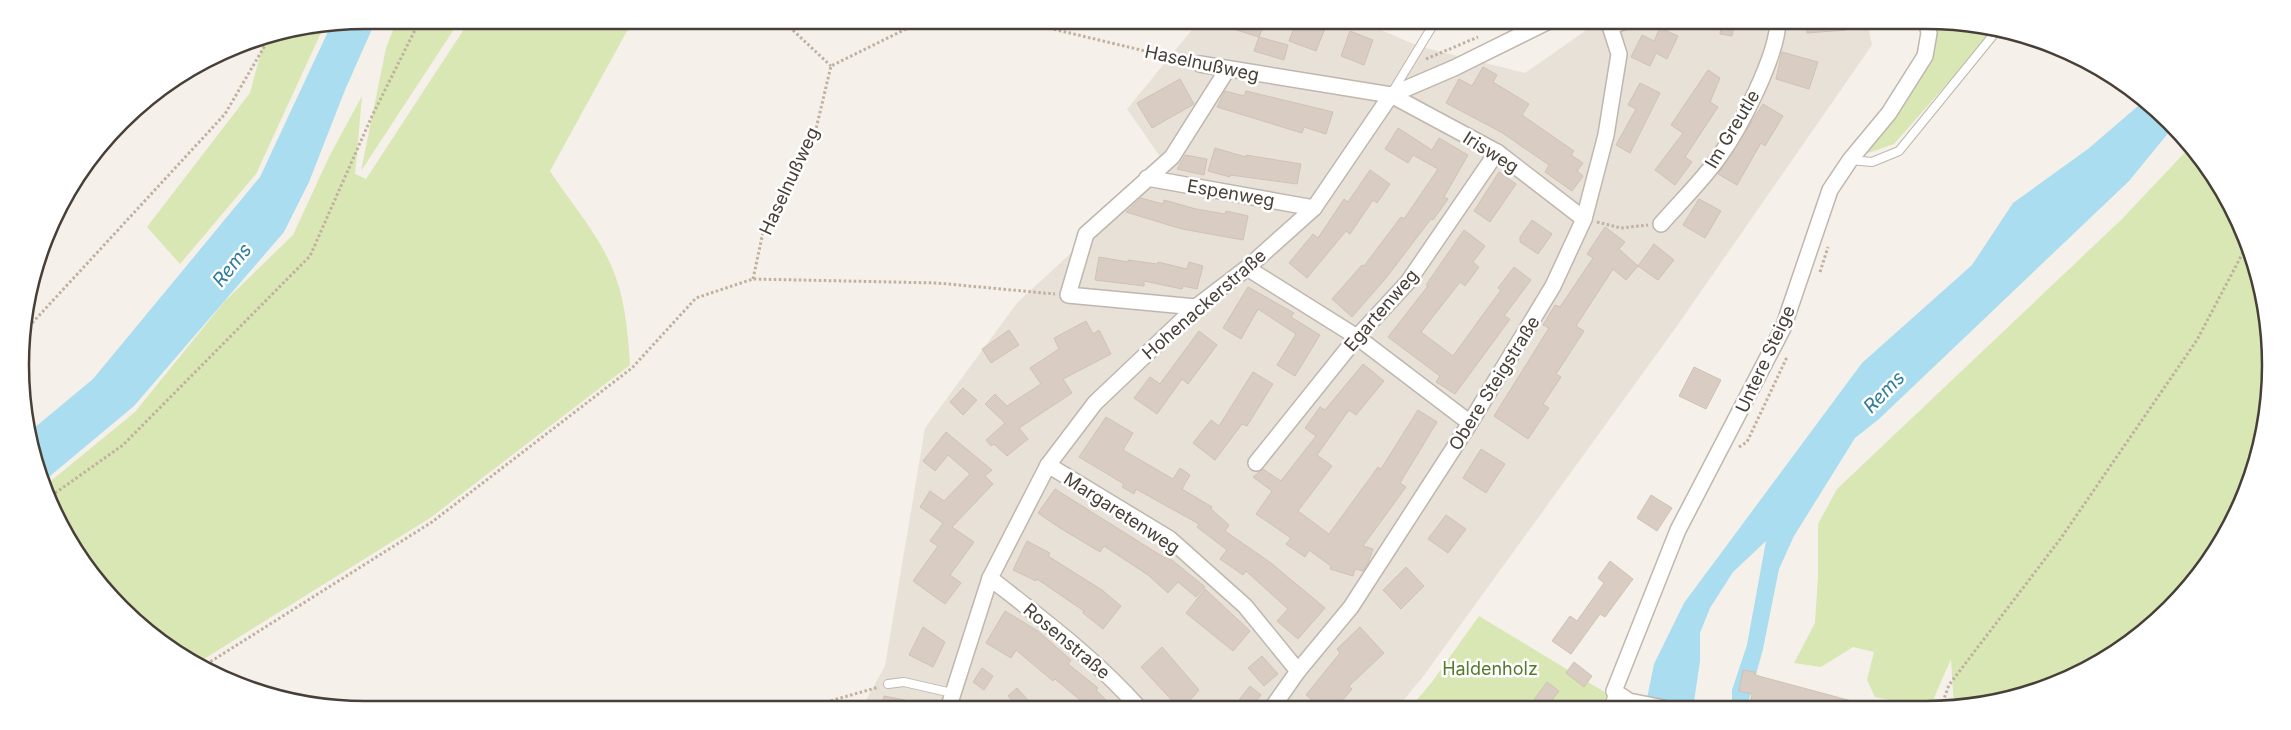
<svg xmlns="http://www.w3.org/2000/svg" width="2291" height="730" viewBox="0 0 2291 730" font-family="Inter,sans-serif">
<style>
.residential{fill:#e8e1d8}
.green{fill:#d8e7b4}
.water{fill:#a9ddef}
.building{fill:#d9cdc3;stroke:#d1c1b3}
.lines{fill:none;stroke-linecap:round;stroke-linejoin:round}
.lane-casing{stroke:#c0b6ad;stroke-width:10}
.street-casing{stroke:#c0b6ad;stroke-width:18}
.path{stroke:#c1b09e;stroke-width:3;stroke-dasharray:2.5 2.5;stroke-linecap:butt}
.lane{stroke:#fff;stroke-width:8}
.street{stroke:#fff;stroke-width:15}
.labels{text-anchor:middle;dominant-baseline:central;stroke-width:5;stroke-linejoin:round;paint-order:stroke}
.street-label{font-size:18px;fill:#484038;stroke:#fff}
.park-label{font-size:18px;fill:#557a2c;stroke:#fff}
.water-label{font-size:19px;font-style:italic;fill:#2e7d9b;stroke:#fff}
.rim{fill:none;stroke:#484038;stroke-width:2.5}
</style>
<rect width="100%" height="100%" fill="#f5f0ea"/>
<path class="residential" d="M1200 20H1358L1418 46 1525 73 1601 20H1867L1872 45 1677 326 1422 678 1397 708 861 709 885 666 925 428 1017 303 1166 165 1127 109Z"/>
<g class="green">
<path d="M397 20H460L361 171 386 48Z"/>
<path d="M470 20H633L550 171C572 205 603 239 616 278 626 306 628 336 630 365L430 518 196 664 174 652 121 609 78 557 46 485 135 412 224 302 293 235 330 155 362 96 355 174 366 179Z"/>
<path d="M1938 21 1996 28 1894 144 1854 158 1931 56Z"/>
<path d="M325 24 256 174 180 264 147 227 250 93 265 37 298 27Z"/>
<path d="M2191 146 2213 174 2245 233 2264 298 2271 365 2264 433 2225 537 2154 624 2078 675 1971 707H1954L1951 659 1930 707H1889L1891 700 1875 697 1867 680 1874 652 1853 647 1821 667 1794 663 1815 623 1818 577V524L1837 489 2121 220Z"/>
<path d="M1479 616 1606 693 1621 708H1410L1432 682Z"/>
</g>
<g class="water">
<path d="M376 20 345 90 309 182 284 232 134 406 44 481 32 454 28 433 93 379 260 177 332 23Z"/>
<path d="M2143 99 2174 126 2129 181 1879 419 1855 438 1794 536 1779 569 1763 649 1747 707H1732V690L1747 645 1766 541 1733 572 1710 608 1700 633V661L1693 708H1645L1654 664 1684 603 1862 363 1972 265 2013 203 2088 149 2138 106Z"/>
</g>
<g class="building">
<path d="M1214 20H1266L1259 37 1214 23Z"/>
<path d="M1297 20H1310L1326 26 1316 51 1289 41Z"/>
<path d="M1722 20H1735L1732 36 1720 34Z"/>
<path d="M1806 20H1845L1846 30 1807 33Z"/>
<path d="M1660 28 1678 36 1667 59 1656 53 1650 66 1631 57 1642 35 1654 41Z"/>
<path d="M1350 31 1373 40 1364 65 1341 56Z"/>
<path d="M1259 37 1288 45 1284 60 1254 51Z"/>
<path d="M1782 52 1818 62 1809 89 1776 79Z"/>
<path d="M1483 67 1497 75 1493 82 1529 104 1522 115 1574 151 1571 155 1583 163 1577 171 1583 176 1572 191 1545 172 1549 165 1501 132 1446 103 1459 79 1472 86Z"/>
<path d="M1708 70 1720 78 1710 102 1718 107 1685 157 1692 162 1675 185 1655 170 1683 133 1671 125Z"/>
<path d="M1180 79 1194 104 1152 128 1137 103Z"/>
<path d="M1640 83 1660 93 1630 153 1616 145 1636 109 1628 105Z"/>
<path d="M1225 91 1244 96 1246 91 1333 112 1326 134 1304 127 1302 133 1217 107Z"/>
<path d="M1763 104 1783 116 1765 146 1761 143 1737 185 1718 174Z"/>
<path d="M1398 128 1432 150 1439 138 1468 155 1444 197 1448 199 1433 220 1431 219 1386 278 1352 317 1332 299 1362 265 1364 266 1401 217 1404 219 1438 169 1413 155 1408 163 1385 149Z"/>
<path d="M1215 148 1246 157V155L1301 164 1297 184 1230 175V177L1208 171Z"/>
<path d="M1185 155 1207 159 1204 175 1177 169Z"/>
<path d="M1370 170 1390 184 1377 203 1373 200 1350 234 1346 231 1307 278 1289 263 1313 234 1318 238 1344 199 1348 202Z"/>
<path d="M1499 172 1516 184 1490 222 1474 211Z"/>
<path d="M1141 198 1163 204 1164 200 1196 209 1225 214 1226 211 1248 216 1243 240 1182 229 1126 212Z"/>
<path d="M1699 199 1721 211 1705 238 1683 225Z"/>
<path d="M1532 220 1552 234 1538 254 1520 242V237Z"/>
<path d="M1605 227 1625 242 1619 249 1638 266 1626 280 1613 269 1576 326 1584 331 1556 374 1561 377 1543 404 1549 408 1528 439 1494 416 1549 328 1543 325 1555 305 1560 307 1593 258 1587 254Z"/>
<path d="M1464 230 1485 246 1473 262 1479 267 1465 286 1460 282 1421 332 1453 356 1501 290 1498 288 1514 267 1531 280 1504 316 1510 319 1455 394 1436 382 1440 376 1388 337 1428 286 1426 285Z"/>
<path d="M1654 244 1674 260 1658 280 1638 266Z"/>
<path d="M1099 257 1128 262V260L1157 264 1158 262 1187 269 1189 262 1203 266 1197 289 1183 286 1182 289 1144 281V286L1095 280Z"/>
<path d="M1248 287 1294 313 1291 317 1320 335 1295 376 1277 365 1296 334 1258 309 1241 339 1223 328Z"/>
<path d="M1086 321 1093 334 1099 330 1111 354 1063 379 1072 393 1019 428 1028 439 1007 456 994 444 991 446 986 440 1005 423 985 404 995 394 1007 406 1041 384 1030 368 1059 349 1054 338Z"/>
<path d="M1009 330 1019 345 991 363 982 349Z"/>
<path d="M1199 331 1217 345 1188 384 1182 379 1157 414 1134 398 1150 377 1160 384Z"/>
<path d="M1363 364 1384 381 1356 415 1349 410 1317 455 1332 466 1298 511 1329 534 1378 467 1381 469 1418 410 1437 422 1400 483 1406 487 1363 546 1373 549 1368 563 1363 571 1355 569 1353 576 1330 569 1331 566 1309 550 1305 557 1286 544 1291 538 1256 514 1272 491 1253 477 1263 469 1281 481 1316 436 1305 428 1320 407 1325 410Z"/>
<path d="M1694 367 1721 380 1706 409 1679 396Z"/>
<path d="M1253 372 1273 384 1247 426 1242 424 1215 460 1193 443 1211 420 1219 426Z"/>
<path d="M963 388 977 400 963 415 950 402Z"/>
<path d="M1106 417 1133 433 1123 450 1173 479 1180 468 1190 475 1182 489 1212 507 1211 509 1229 525 1225 531 1271 563 1325 608 1298 639 1277 621 1288 609 1246 571 1243 575 1220 559 1227 550 1197 527 1199 524 1136 489 1134 494 1122 487 1124 484 1079 457Z"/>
<path d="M946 432 992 470 985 476 993 484 952 527 974 542 950 575 961 583 945 604 913 581 938 546 930 541 943 523 920 507 930 491 944 501 970 474 948 455 935 471 923 461Z"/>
<path d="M1481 449 1505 464 1486 493 1463 478Z"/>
<path d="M1055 489 1165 558 1167 556 1205 587 1196 597 1178 582 1168 593 1148 575 1104 546 1100 552 1060 528 1038 513Z"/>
<path d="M1651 495 1672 508 1657 531 1637 518Z"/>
<path d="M1446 515 1466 529 1448 553 1428 539Z"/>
<path d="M1027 541 1050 553 1048 556 1102 590 1121 606 1103 629 1083 613 1084 611 1037 579 1036 581 1013 570Z"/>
<path d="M1610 561 1633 579 1605 617 1600 614 1571 654 1552 641 1570 616 1577 621 1604 583 1598 578Z"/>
<path d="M1406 567 1424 586 1401 609 1383 590Z"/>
<path d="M1205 589 1250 631 1233 651 1186 613Z"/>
<path d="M1005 611 1038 631 1071 660 1068 664 1098 688 1096 690 1115 709H1095L1088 701 1085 704 1055 679 1053 681 1016 650 1011 658 986 643Z"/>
<path d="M923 627 945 642 933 667 909 655Z"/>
<path d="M1360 627 1384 653 1349 686 1352 689 1336 708H1322L1306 695 1340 653 1337 649Z"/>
<path d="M1162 647 1199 690 1183 708H1179L1141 667Z"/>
<path d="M1262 656 1278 674 1264 686 1248 668Z"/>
<path d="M1574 662 1592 676 1584 687 1566 673Z"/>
<path d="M982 668 993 676 984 690 973 682Z"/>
<path d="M1743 670 1755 672V675L1859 703 1858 707H1815L1793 702 1792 707H1766L1750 703 1752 694 1739 691Z"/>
<path d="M1547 682 1559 691 1546 708H1528Z"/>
<path d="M1250 686 1261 695 1251 708 1239 700Z"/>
<path d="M1017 688 1029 701 1020 709 1008 696Z"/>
<path d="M884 696 920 703 919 709H881Z"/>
</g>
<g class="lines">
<g class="lane-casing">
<g id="lane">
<path d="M1393 91 1436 20"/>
<path d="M1850 160 1872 162 1899 151 1999 28"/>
<path d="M888 684 904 682 952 693"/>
<path d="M1608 708 1614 691"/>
</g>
</g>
<g class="street-casing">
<g id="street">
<path d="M1610 26 1630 20"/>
<path d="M1200 64 1391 95 1497 152 1584 219"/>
<path d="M1147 178 1314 208"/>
<path d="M1661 224C1680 202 1702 181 1719 157 1740 128 1778 55 1778 20"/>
<path d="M1247 268 1357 337 1470 423"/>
<path d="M1196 307 1068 295 1086 234 1172 157 1227 70"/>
<path d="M1256 463 1357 337 1408 282 1497 152"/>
<path d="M1048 465 1170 539 1245 606 1298 671"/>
<path d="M990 578C1042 619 1096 659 1140 709"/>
<path d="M1272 708 1298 671 1351 607 1470 423 1553 286 1584 219 1606 135 1619 54 1610 26 1604 20"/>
<path d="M1664 708 1629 701 1614 691 1678 530 1783 328 1830 190 1850 160 1889 113 1925 56 1929 33 1926 20"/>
<path d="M948 709 990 578 1048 465 1095 403 1196 307 1247 268 1314 208 1391 95 1454 68 1551 20"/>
</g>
</g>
<g class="path">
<path d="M782 20 831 66"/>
<path d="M1015 20 1187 61"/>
<path d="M1426 59 1478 37"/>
<path d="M1597 222 1621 228 1648 225"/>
<path d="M1820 272 1828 247"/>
<path d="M753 279 763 232 816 129 831 66 924 20"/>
<path d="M22 334 225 114 271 35"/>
<path d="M1739 447 1747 442 1787 357"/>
<path d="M51 496 123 445 310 256 372 116 420 20"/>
<path d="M202 667 432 522 632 368 696 298 753 279 937 283 1055 294"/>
<path d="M1941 707 1949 685 2061 538 2197 340 2248 243"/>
<path d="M802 709 879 687"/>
</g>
<use href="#lane" class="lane"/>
<use href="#street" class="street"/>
</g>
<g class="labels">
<g class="street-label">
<text transform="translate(1202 63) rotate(12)">Haselnußweg</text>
<text transform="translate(1732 129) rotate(-59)">Im Greutle</text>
<text transform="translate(1491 152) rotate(32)">Irisweg</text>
<text transform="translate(789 181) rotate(-65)">Haselnußweg</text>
<text transform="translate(1231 193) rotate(10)">Espenweg</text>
<text transform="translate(1204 304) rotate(-41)">Hohenackerstraße</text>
<text transform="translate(1381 310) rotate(-49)">Egartenweg</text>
<text transform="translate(1765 359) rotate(-65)">Untere Steige</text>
<text transform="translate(1494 383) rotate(-58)">Obere Steigstraße</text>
<text transform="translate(1122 513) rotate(33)">Margaretenweg</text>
<text transform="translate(1067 641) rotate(40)">Rosenstraße</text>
</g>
<g class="park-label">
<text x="1490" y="668">Haldenholz</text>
</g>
<g class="water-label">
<text transform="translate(232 265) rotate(-51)">Rems</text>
<text transform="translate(1884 392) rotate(-46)">Rems</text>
</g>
</g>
<path d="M0 0H2291V730H0ZM365 29H1926A336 336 0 0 1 2262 365V365A336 336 0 0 1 1926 701H365A336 336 0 0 1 29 365V365A336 336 0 0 1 365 29Z" fill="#fff" fill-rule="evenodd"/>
<path class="rim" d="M365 29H1926A336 336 0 0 1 2262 365V365A336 336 0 0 1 1926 701H365A336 336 0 0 1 29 365V365A336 336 0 0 1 365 29Z"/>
</svg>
